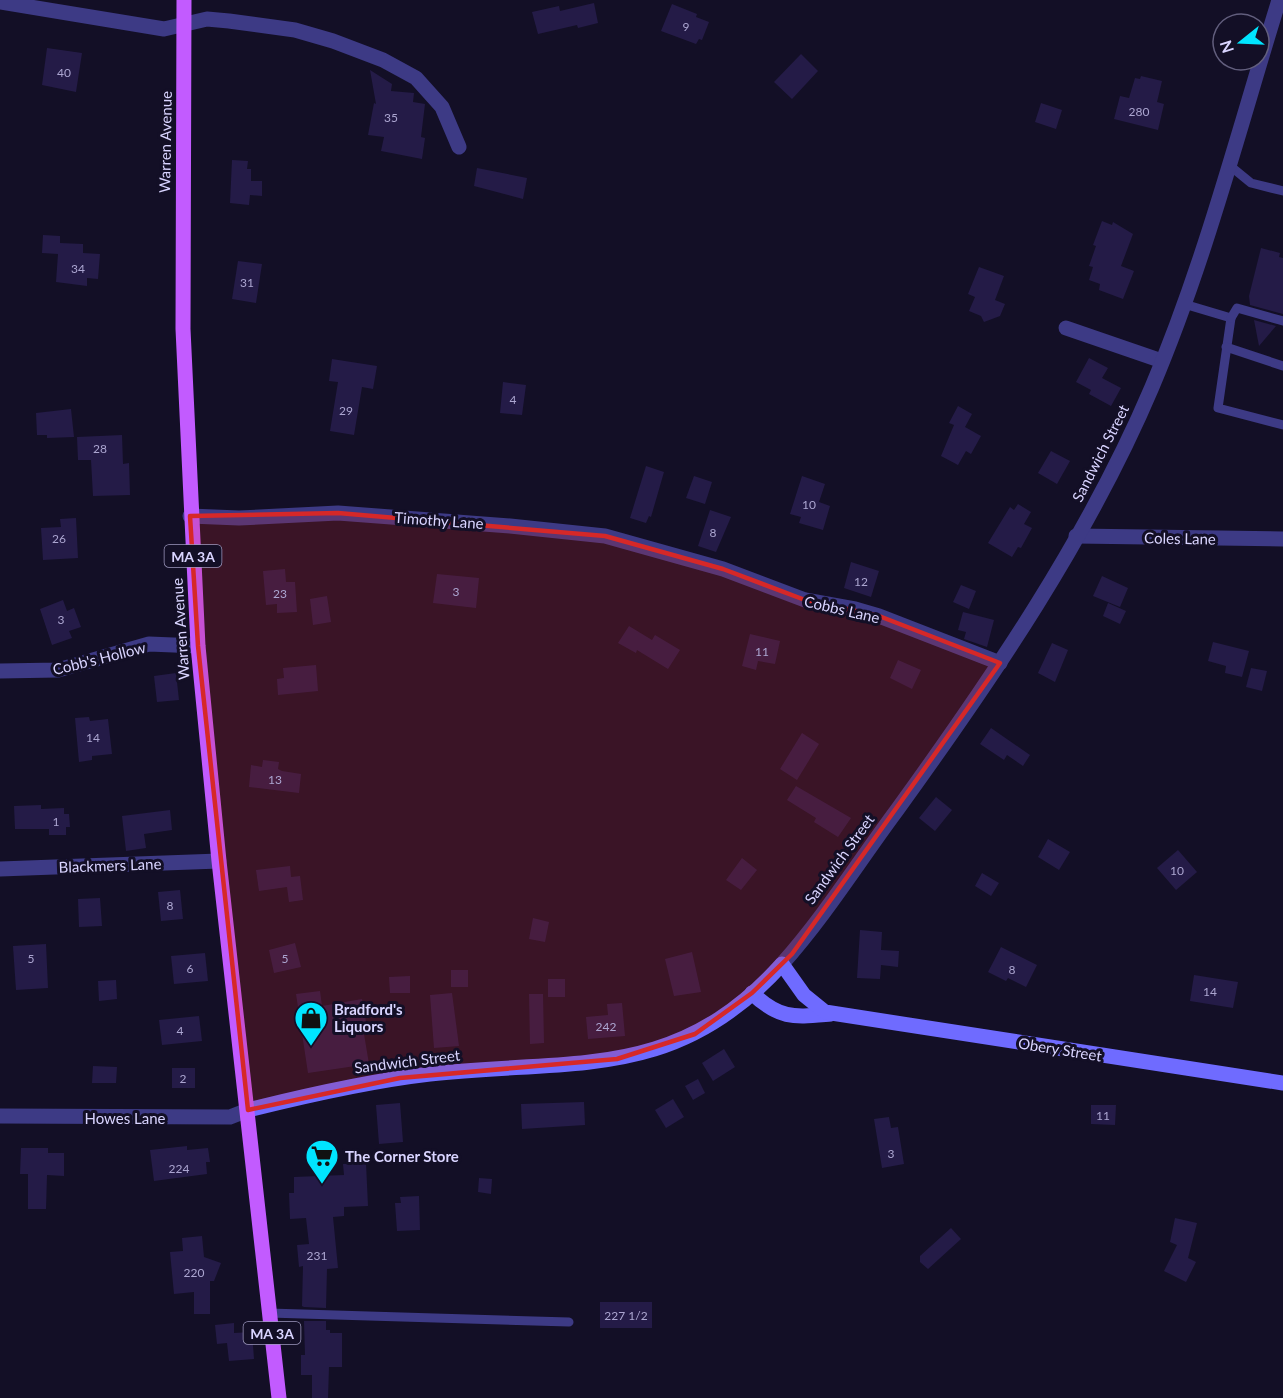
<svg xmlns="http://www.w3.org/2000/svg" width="1283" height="1398" viewBox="0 0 1283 1398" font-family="Lato,sans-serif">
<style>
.building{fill:#241b47}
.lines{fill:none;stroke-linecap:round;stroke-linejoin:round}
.service{stroke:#3d3a85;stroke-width:9}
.minor{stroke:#3d3a85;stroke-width:15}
.tertiary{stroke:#3d3a85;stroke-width:15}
.secondary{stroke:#6f6bff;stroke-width:15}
.primary{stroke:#c25bff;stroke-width:15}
.marked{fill:#d62828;fill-opacity:0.2;stroke:#d62828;stroke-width:4.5;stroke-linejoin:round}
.labels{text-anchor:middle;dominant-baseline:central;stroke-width:6;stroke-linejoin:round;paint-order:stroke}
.number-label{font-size:12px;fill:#aca6d1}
.shield{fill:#130f26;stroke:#9e99be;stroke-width:1.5}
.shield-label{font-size:14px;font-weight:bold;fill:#d9d4ff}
.street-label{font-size:15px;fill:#d9d4ff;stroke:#130f26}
.poi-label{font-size:15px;font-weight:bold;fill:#d9d4ff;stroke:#130f26;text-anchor:start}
</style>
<rect width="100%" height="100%" fill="#130f26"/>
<g class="building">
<path d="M594 3 598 23 578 28 577 25 538 34 532 12 559 6 560 11Z"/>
<path d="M672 4 697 14 696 17 709 22 702 40 699 39 696 44 661 31Z"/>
<path d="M47 48 82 53 76 92 42 85Z"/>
<path d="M801 54 818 71 792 99 774 82Z"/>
<path d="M370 70 392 84 391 91 414 93 413 102 425 104 421 137 425 138 422 159 381 151 384 137 368 135 374 103 376 104Z"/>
<path d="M1141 76 1162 81 1157 102 1164 104 1158 130 1114 119 1120 96 1129 98 1135 78 1140 79Z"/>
<path d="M1041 103 1062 110 1056 129 1035 122Z"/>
<path d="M232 160 248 161 247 169H251V181H262V196L250 195 249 205 230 203Z"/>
<path d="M477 168 527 178 523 199 474 186Z"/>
<path d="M1102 221 1112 225 1113 222 1133 234 1121 266 1134 271 1123 299 1099 290 1100 284 1089 280 1093 267 1089 266 1096 246 1093 245Z"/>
<path d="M43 235 60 236V243L83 244V253L100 254 98 279 87 278V286L56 282 58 254 42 253Z"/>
<path d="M1261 248 1280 253 1279 257 1283 258V314L1250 305 1249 296Z"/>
<path d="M238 261 262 264 256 303 232 299Z"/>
<path d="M979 267 1004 276 995 300 1005 304 1000 316 984 322 981 316 969 311 975 297 968 294Z"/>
<path d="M1254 320 1276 326 1259 346Z"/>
<path d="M1089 358 1108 368 1102 378 1121 388 1111 406 1089 394 1091 390 1076 382Z"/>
<path d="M332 359 377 366 373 389 362 387 354 435 330 431 338 382 329 381Z"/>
<path d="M503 382 526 385 522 415 500 413Z"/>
<path d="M958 406 972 414 965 427 981 436 971 454 966 451 958 465 941 456 954 425 949 423Z"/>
<path d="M71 409 74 437 47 438V435H37L36 413Z"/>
<path d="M122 435 123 464 129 463 130 495 93 496 91 460H78L77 437Z"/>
<path d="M1051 451 1070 461 1057 484 1038 473Z"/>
<path d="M646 466 664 472 651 517 649 516 646 523 630 518Z"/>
<path d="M694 476 712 482 705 504 686 498Z"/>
<path d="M802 476 825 484 819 502 830 506 823 530 799 523 801 517 790 514Z"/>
<path d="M1018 504 1031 512 1024 524 1032 528 1021 548 1018 547 1012 557 988 543 1010 507 1014 510Z"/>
<path d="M710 510 731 517 716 552 698 546Z"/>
<path d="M76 518 78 558 43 560 41 528 61 527 60 519Z"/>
<path d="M851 562 879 571 871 597 844 588Z"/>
<path d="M285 569 286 582H295L297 612 277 613V604L266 605 263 571Z"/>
<path d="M437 574 479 578 476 608 433 603Z"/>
<path d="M1102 576 1128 588 1120 607 1093 596Z"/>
<path d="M961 585 976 591 969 609 953 602Z"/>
<path d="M327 596 331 622 313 625 310 599Z"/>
<path d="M63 600 67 611 74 608 81 627 69 631 72 638 52 645 40 609Z"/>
<path d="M1108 603 1126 611 1120 624 1103 616Z"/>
<path d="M963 612 994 620 987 647 964 639 966 632 958 630Z"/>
<path d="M629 626 652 640 655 635 680 650 668 669 637 650 636 653 618 643Z"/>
<path d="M750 634 780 641 775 664 758 661 756 670 742 666Z"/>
<path d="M1213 642 1249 651 1242 677 1225 673 1226 666 1208 661Z"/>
<path d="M1052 643 1068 650 1055 682 1038 673Z"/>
<path d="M898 660 921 670 912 689 890 678Z"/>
<path d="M316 665 318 691 278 695 277 679 284 678 283 668Z"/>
<path d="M1251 668 1267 671 1262 691 1246 687Z"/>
<path d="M176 673 179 700 157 702 154 676Z"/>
<path d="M89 717 90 721 108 719 112 754 92 756V760L79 762 75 718Z"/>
<path d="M991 728 1030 755 1023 766 1007 755 1004 760 980 744Z"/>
<path d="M802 733 819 744 797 780 780 769Z"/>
<path d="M263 760 279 762 278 769 282 771 301 774 299 793 249 787 251 765 262 767Z"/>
<path d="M796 786 851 818 838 837 814 822 816 818 787 800Z"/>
<path d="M936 797 952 810 935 831 919 818Z"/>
<path d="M41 805V809L64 808V814H69L70 827H66V835H49V829H15L14 806Z"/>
<path d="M170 810 172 830 144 834 146 848 126 851 122 816Z"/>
<path d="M1048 839 1070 852 1059 870 1038 857Z"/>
<path d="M1178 850 1197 872 1176 890 1157 868Z"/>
<path d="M742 858 757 870 741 890 726 880Z"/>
<path d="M290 866 291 877 300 876 303 900 289 902 287 887 259 891 256 870Z"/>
<path d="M982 873 999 883 991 896 975 886Z"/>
<path d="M180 890 183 919 161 921 158 892Z"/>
<path d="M100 898 102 926 79 927 78 899Z"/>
<path d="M533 918 549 922 545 942 529 939Z"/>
<path d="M860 930 882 932 881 950 899 951 898 967 881 965 880 979 857 978Z"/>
<path d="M295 943 301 967 274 973 269 950Z"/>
<path d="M46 944 48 988 16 990 13 946Z"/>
<path d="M1001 947 1037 965 1026 987 1008 978 1006 981 988 972Z"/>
<path d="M692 952 701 992 674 996 665 959Z"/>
<path d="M205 953 208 981 174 984 171 956Z"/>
<rect x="451" y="970" width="17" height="17"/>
<path d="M1194 975 1238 982 1233 1008 1190 1001Z"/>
<path d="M410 976V993H390L389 977Z"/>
<rect x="548" y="979" width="17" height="18"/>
<path d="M116 980 117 999 99 1001 98 981Z"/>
<path d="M320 991 322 1006 362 999 366 1022H362L369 1064 308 1073 296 994Z"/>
<path d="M452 993 459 1046 434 1048 430 995Z"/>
<path d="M529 994H543L544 1043 530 1044Z"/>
<path d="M622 1003 625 1036 588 1039 586 1017 608 1015 607 1004Z"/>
<path d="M199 1016 202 1041 162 1045 159 1020Z"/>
<path d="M724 1049 735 1067 713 1081 702 1063Z"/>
<path d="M93 1066 117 1067 116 1083H92Z"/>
<rect x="172" y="1068" width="23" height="20"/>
<path d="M698 1079 705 1093 693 1100 685 1086Z"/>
<path d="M673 1099 684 1117 666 1128 655 1110Z"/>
<path d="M584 1102 585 1125 522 1129 521 1104Z"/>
<path d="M400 1103 403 1142 379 1144 376 1105Z"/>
<path d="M1091 1105H1116L1115 1125 1091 1124Z"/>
<path d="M889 1117 891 1128 898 1127 904 1164 882 1168 874 1119Z"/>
<path d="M187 1146V1150L208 1148 210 1162H206L207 1174 154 1181 150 1150Z"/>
<path d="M21 1148H48V1153H64V1176L47 1175 46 1209H28V1174H20Z"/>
<path d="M366 1163 368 1206 344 1207V1216L333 1217 338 1268 327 1269 326 1308 304 1307 302 1306 303 1266 299 1267 297 1245 309 1244 306 1218 290 1219 289 1193H294V1177L344 1175 343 1164Z"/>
<path d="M479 1178 492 1179 491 1194 478 1192Z"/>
<path d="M419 1196 420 1230 397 1231 395 1203H401L400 1197Z"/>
<path d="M1175 1218 1197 1223 1188 1258 1196 1262 1186 1282 1164 1271 1177 1245 1170 1242Z"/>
<path d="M951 1228 961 1239 928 1269 920 1262V1256Z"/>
<path d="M202 1236 204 1257 221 1263 214 1281H210V1314H194V1292L174 1294 170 1252 183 1251 182 1238Z"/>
<rect x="600" y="1302" width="52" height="26"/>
<path d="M304 1321H326V1330H330V1333H342V1367H329L328 1398H312V1375H301V1355H305Z"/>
<path d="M234 1323V1333L252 1332 254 1359 229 1361 227 1343 217 1344 215 1325Z"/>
</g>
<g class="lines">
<g class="service">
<path d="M1229 165 1251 183 1283 191"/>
<path d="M1184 304 1231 318 1218 408 1283 425"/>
<path d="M1231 318 1237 308 1283 321"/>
<path d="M1226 347 1283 366"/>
<path d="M269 1313 569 1322"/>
</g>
<g class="minor">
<path d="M0 2 164 29 207 19 229 21 295 30 333 41 383 60 416 78 442 107 459 147"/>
<path d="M1066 328 1162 361"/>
<path d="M190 516 239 518 338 513 510 526 605 536 723 569 805 600 855 609 879 616 1000 663"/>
<path d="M1076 536 1283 539"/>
<path d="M0 671 58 670 149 644 198 646"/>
<path d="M0 869 219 861"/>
<path d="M0 1116 230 1117 248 1110"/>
</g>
<path class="tertiary" d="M782 964C825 916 859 861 897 810 993 677 1088 538 1152 387 1205 262 1239 129 1279 0"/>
<g class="secondary">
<path d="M752 993C780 1020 795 1017 831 1014"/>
<path d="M248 1110C308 1095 369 1081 430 1074 572 1058 675 1083 782 964L804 995 825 1012 1283 1083"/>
</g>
<path class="primary" d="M184 0 183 329 198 646 219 861 279 1398"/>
</g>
<path class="marked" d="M338 513 605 536 723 569 805 600 879 616 1000 663 792 954 752 993 695 1034 617 1059 400 1078 248 1110 198 646 190 516Z"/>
<defs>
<g id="shop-pin" transform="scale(1.725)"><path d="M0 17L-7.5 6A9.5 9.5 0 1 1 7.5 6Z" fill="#00e5ff" stroke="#130f26"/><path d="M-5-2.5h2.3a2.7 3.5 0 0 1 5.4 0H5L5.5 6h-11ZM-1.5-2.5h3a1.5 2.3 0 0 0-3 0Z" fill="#111"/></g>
<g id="supermarket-pin" transform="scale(1.725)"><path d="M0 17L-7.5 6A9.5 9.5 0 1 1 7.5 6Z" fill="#00e5ff" stroke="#130f26"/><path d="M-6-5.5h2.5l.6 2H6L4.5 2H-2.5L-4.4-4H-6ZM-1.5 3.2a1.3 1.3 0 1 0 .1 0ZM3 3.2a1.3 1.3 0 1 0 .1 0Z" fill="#111"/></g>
</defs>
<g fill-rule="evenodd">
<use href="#shop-pin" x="311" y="1018"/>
<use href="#supermarket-pin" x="322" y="1156"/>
</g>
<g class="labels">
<g class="number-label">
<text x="686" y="26">9</text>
<text x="64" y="72">40</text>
<text x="1139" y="111">280</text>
<text x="391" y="117">35</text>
<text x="78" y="268">34</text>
<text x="247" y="282">31</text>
<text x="513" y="399">4</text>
<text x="346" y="410">29</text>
<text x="100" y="448">28</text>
<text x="809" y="504">10</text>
<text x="713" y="532">8</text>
<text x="59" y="538">26</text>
<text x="861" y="581">12</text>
<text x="456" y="591">3</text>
<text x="280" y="593">23</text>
<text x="61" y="619">3</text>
<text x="762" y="651">11</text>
<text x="93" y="737">14</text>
<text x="275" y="779">13</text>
<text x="56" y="821">1</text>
<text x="1177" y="870">10</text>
<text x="170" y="905">8</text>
<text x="31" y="958">5</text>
<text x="285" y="958">5</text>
<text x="190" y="968">6</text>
<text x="1012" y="969">8</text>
<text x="1210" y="991">14</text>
<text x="606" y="1026">242</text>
<text x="180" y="1030">4</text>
<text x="183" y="1078">2</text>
<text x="1103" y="1115">11</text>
<text x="891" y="1153">3</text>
<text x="179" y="1168">224</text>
<text x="317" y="1255">231</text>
<text x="194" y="1272">220</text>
<text x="626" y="1315">227 1/2</text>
</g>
<g class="shield">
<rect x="164.5" y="545" width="57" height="22" rx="4.5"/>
<rect x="243.5" y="1322" width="57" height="22" rx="4.5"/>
</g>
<g class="shield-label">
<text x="193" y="556">MA 3A</text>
<text x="272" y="1333">MA 3A</text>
</g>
<g class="street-label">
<text transform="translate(165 142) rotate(-89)">Warren Avenue</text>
<text transform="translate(1100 453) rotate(-63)">Sandwich Street</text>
<text transform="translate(439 520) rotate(4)">Timothy Lane</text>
<text transform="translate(1180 538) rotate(1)">Coles Lane</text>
<text transform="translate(842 609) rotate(13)">Cobbs Lane</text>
<text transform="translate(180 629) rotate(-94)">Warren Avenue</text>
<text transform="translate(99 658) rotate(-14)">Cobb's Hollow</text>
<text transform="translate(839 859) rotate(-54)">Sandwich Street</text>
<text transform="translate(110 865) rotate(-2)">Blackmers Lane</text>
<text transform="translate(1060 1049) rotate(9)">Obery Street</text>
<text transform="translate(407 1061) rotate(-7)">Sandwich Street</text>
<text x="125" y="1118">Howes Lane</text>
</g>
<g class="poi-label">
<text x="334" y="1009">Bradford's<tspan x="334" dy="17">Liquors</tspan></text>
<text x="345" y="1156">The Corner Store</text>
</g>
</g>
<g transform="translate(1241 42) rotate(252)"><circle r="28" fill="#130f26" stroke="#625e7d" stroke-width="1.5"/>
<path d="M0-4.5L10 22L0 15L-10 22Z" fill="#00e5ff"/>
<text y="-9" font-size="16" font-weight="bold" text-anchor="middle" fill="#d9d4ff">N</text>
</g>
</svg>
